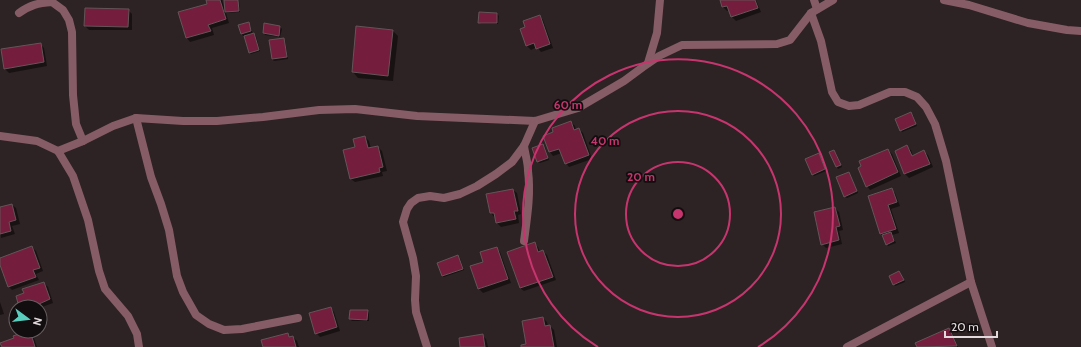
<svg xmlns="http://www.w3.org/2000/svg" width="1081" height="347" viewBox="0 0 1081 347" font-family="Cabin,sans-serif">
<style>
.shadow{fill:#0007}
.building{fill:#751d3d;stroke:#635558}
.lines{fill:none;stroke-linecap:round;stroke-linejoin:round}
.minor{stroke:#865c66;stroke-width:8}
.ring{fill:none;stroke:#c7356e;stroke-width:2}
.centre{fill:#c7356e;stroke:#120d0e;stroke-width:2}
.ring-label{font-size:12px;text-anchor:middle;font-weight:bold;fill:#c7356e;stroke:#120d0e;stroke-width:3.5;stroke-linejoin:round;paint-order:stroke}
</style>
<rect width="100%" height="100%" fill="#2d2224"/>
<g class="shadow">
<path d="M207 0H222L224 7H225V0H239L240 12 226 13 229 23 212 28 214 35 190 42 187 38 179 13 208 4Z"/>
<path d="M721 0H756L761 12 736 21 732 17 730 10 727 11 723 7Z"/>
<path d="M128 10 132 14V30H89L85 26Z"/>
<path d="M497 14 499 16 498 24H481L479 22Z"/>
<path d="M540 16 543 20 553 48 541 52 537 47 531 50 527 46 522 30Z"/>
<path d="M248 23 250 25 253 35 254 34 256 36 260 51 251 54 249 52 245 35 243 36 242 34 239 25Z"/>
<path d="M265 25 280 27 282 29 280 37 265 35 264 33Z"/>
<path d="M357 27 392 30 398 36 393 81 358 78 353 72Z"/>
<path d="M283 39 285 40 288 59 274 61 272 59Z"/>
<path d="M40 44 44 48 47 66 9 73 5 69 2 50Z"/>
<path d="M911 113 913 115 917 126 902 132 901 130Z"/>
<path d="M571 122 575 126 576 130 579 129 583 133 592 159 569 167 566 163 562 153 553 156 550 152 555 133Z"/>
<path d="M365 137 369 141 371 149 378 147 382 151 387 171 382 172 383 176 355 182 351 179 356 148Z"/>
<path d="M543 145 545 147 549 160 540 163 538 162 534 149Z"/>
<path d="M907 147 911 150 913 156 924 152 928 155 933 167 909 178 905 174 896 151Z"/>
<path d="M888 150 892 154 901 176 870 190 867 186Z"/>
<path d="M834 151 836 153 842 167 838 169 837 167 831 153Z"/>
<path d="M819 154 820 156 826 171 814 176 812 174Z"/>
<path d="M849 173 850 174 858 193 847 198 845 197 837 178Z"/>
<path d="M891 189 895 193 900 206 891 209 899 233 892 235 896 243 888 246 881 234 869 197Z"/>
<path d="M513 190 517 193 521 214 518 215 519 223 501 227 497 223 496 217H494L491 213Z"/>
<path d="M12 205 16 208 20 224 12 226 15 234 1 238 0 208Z"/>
<path d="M835 208 839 212 843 230 839 231 842 244 826 248 822 244Z"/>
<path d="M534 243 538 247 540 252 543 251 547 255 556 280 524 291 520 288Z"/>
<path d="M32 247 36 251 43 271 36 274 39 280 12 290 8 286 0 259Z"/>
<path d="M496 248 500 252 511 283 483 293 479 289 471 267 485 262Z"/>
<path d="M458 257 460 258 464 270 444 277 442 276Z"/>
<path d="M899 272 905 282 895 286 894 284Z"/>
<path d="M44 283 48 287 53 303 42 307 43 311 40 312V307H21L25 294Z"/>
<path d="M0 302 4 314 0 315Z"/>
<path d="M331 308 334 312 340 331 320 337 316 333Z"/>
<path d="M368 311 369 313V321H352L350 319Z"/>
<path d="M543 318 547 322 548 327 550 326 554 330 557 347H522L527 345Z"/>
<path d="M949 329 952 333 958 347H918L916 344Z"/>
<path d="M29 331 33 335 37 347H3L15 339Z"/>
<path d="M287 334 290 338 293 337 297 341 299 347H264Z"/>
<path d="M482 335 486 339 488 347H461Z"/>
</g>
<g class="building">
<path d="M206 0H220L226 19 208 25 211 31 186 38 178 12 207 4Z"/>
<path d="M224 0H238L239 11 225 12Z"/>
<path d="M720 0H755L758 8 731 17 727 6 722 7Z"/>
<path d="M85 8 129 9 128 27 84 26Z"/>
<path d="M479 12 497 13V23H478Z"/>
<path d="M540 15 550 44 536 49 534 43 526 46 520 29 525 27 523 21Z"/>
<path d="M249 22 251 31 241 34 238 25Z"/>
<path d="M264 23 280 26 279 36 263 33Z"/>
<path d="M356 26 393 30 388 76 352 72Z"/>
<path d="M254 33 259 50 249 53 244 36Z"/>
<path d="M284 38 287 57 272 59 269 40Z"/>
<path d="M41 43 44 62 4 69 1 49Z"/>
<path d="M911 112 916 124 900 131 895 119Z"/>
<path d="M571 121 574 130 579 128 589 155 565 164 559 149 549 152 543 136 553 132 552 128Z"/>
<path d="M365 136 368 148 378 146 383 167 379 168 380 172 350 179 343 150 355 147 353 139Z"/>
<path d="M543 144 548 158 537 162 532 148Z"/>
<path d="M907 145 912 156 924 150 930 164 904 174 895 151Z"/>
<path d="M888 149 898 172 866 187 858 168 861 166 859 161Z"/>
<path d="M834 150 841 165 836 167 829 152Z"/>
<path d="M819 153 825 169 812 175 805 159Z"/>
<path d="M849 172 857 191 844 197 836 177Z"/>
<path d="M892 188 897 202 888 205 896 229 880 234 868 196Z"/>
<path d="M513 189 518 211H514L516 219 496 223 494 213H490L486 194Z"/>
<path d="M12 204 16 220 9 222 11 231 0 234V207Z"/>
<path d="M835 207 840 226 836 227 839 240 821 245 814 212Z"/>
<path d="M891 232 894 241 886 245 882 235Z"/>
<path d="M535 242 538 252 543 250 553 277 520 288 507 252Z"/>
<path d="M32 246 40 268 33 270 36 277 8 287 0 265V258Z"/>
<path d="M497 247 508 279 478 289 470 266 483 262 480 252Z"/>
<path d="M458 255 463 269 442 276 437 263Z"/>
<path d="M899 271 904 280 893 285 889 276Z"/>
<path d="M44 282 50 299 39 304 40 307H19L16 296 24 293 22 289Z"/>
<path d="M331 307 337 327 315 334 309 313Z"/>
<path d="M350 310H368L367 320 349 319Z"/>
<path d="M543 317 545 326 550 325 554 347H521V345L526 344 522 321Z"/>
<path d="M949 328 957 346 917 347 915 343Z"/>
<path d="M27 331H30L35 347H2L0 343 14 338 13 336Z"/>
<path d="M288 333 289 337 293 336 296 347H263L261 340Z"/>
<path d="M483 334 485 347H460L459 338Z"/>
</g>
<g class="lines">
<g class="minor">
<path d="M814 0 817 9"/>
<path d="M944 0 969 5 1028 23 1067 30 1081 31"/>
<path d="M19 13C30 5 38 3 52 2L63 10 69 20 72 32 73 95 76 124 83 141"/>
<path d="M811 13 821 41 832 92 838 102 849 106 859 105 890 92H905L917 97 926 107 935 124 946 161 971 282 992 347"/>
<path d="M648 63 657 33 660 0"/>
<path d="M136 118 151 177 161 204 169 230 177 276 183 292 196 315 209 324 224 330 242 329 298 318"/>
<path d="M0 136 37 141 58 151 73 176 88 220 99 271 105 289 128 316 137 334 139 347"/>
<path d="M524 146C525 154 528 162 528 171 531 194 527 218 524 241"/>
<path d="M58 151 83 141 113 126 136 118 183 121H217L263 117 319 110 355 109 417 116 535 121 578 108 624 81 643 67 659 56 682 45 777 44 790 40 811 13 833 0"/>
<path d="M427 347 416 312 415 300 416 276 413 258 403 222 407 209 411 203 418 198 430 196 444 198 460 194 477 186 496 174 512 162 524 146 535 121"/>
<path d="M847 347 971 282"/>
</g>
</g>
<g class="ring">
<circle cx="678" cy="214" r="52"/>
<circle cx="678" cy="214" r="103"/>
<path d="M598 347A155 155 0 1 1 758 347"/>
</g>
<circle cx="678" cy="214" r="6" class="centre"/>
<g class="ring-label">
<text x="568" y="109">60 m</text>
<text x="605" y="145">40 m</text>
<text x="641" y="181">20 m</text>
</g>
<g transform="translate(28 319) rotate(105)"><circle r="19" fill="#120d0e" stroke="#655f60"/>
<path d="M0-3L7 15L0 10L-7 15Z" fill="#59cebe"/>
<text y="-6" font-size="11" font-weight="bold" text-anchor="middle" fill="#e1d9db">N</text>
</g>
<path d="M945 331v6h52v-6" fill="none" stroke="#e1d9db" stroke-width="2"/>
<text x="951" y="331" font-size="12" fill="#e1d9db" stroke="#120d0e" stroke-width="3" paint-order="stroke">20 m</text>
</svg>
